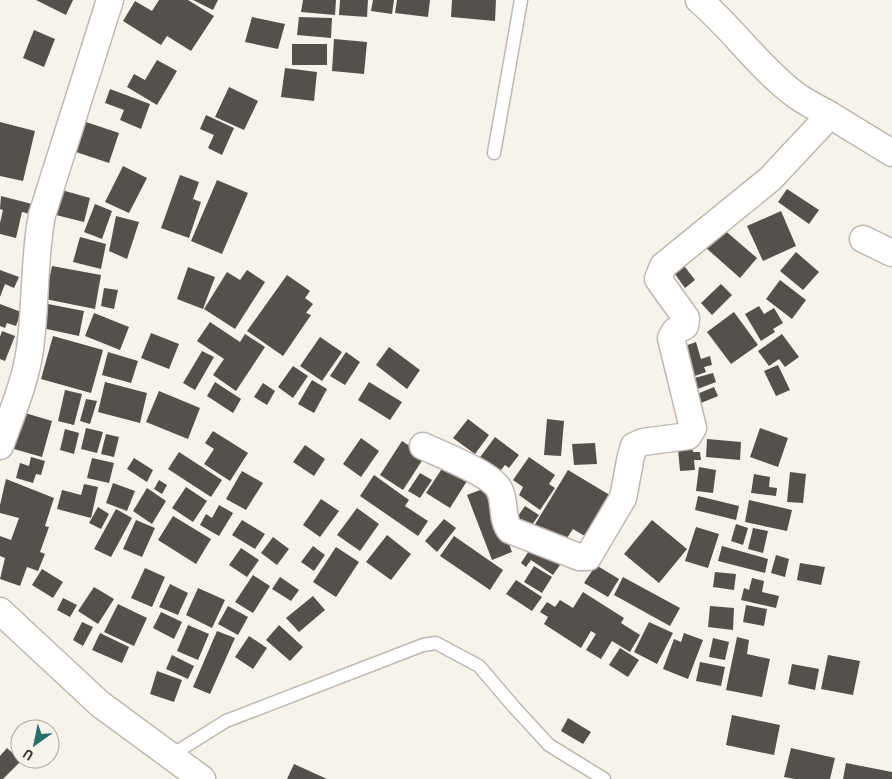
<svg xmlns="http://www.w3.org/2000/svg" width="892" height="779" viewBox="0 0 892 779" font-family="'Titillium Web',sans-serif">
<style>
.building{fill:#55504c}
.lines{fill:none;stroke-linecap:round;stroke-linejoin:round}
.lane-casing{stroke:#beb8b3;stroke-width:15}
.street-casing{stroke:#beb8b3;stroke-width:29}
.lane{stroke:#fff;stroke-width:12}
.street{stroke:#fff;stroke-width:26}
</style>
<rect width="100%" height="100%" fill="#f8f2ec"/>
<g class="building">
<path d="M36 0H73L66 15Z"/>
<path d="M159 0H188L214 16 191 51 167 36 161 45 123 21 135 1 152 11Z"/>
<path d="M193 0H218L213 10Z"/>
<path d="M303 0H336L335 15 301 12Z"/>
<path d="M340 0H368L367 17 339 15Z"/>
<path d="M373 0H394L392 14 371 11Z"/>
<path d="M397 0H430L428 17 395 13Z"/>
<path d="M452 0H496L495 21 451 17Z"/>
<path d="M252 17 285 24 278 49 245 42Z"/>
<path d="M299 17 332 18 331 38 297 35Z"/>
<path d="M34 30 55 39 44 67 23 58Z"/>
<path d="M334 39 367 42 364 74 332 71Z"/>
<rect x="292" y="44" width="35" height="21"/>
<path d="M157 60 177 71 157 105 127 87 134 74 145 80Z"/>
<path d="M285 68 317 72 314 101 281 97Z"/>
<path d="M229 87 258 101 244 130 215 117Z"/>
<path d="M110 89 150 104 141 129 120 120 124 110 105 103Z"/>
<path d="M206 115 234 128 222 155 208 148 214 135 200 129Z"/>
<path d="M80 120 119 133 109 163 70 150Z"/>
<path d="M0 122 35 131 23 181 0 176Z"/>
<path d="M123 166 147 178 129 213 105 202Z"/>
<path d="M180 175 199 182 193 199 201 202 189 238 161 228Z"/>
<path d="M217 180 248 193 222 254 191 241Z"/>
<path d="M58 189 90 198 84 222 52 214Z"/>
<path d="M787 189 819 210 809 224 778 202Z"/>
<path d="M1 196 32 204 30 214 22 212 16 238 0 234V223L3 210 0 209Z"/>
<path d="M95 204 112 211 102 239 84 232Z"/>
<path d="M781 211 796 246 763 261 747 226Z"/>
<path d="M116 216 139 222 127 259 109 251Z"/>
<path d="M722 228 757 258 740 278 705 247Z"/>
<path d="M80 237 106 244 101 269 73 262Z"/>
<path d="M796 252 819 272 803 290 780 271Z"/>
<path d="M682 263 695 280 685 288 672 270Z"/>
<path d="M52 266 101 275 95 309 45 299Z"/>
<path d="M188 267 215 277 203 309 177 299Z"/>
<path d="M0 270 19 277 14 288 5 284 0 297Z"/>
<path d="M247 270 265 282 235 329 204 309 227 272 240 280Z"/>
<path d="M287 275 310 291 305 298 313 304 306 313 311 315 283 356 247 331Z"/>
<path d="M780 280 806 300 792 319 766 299Z"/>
<path d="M721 284 732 295 712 315 701 303Z"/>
<path d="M104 288 118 290 114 309 101 306Z"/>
<path d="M0 304 21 312 16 326 7 323 5 328 0 326Z"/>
<path d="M48 304 84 311 79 336 42 328Z"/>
<path d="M759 306 764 314 774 308 783 323 773 329 775 332 761 341 745 314Z"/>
<path d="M734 312 758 345 731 364 707 332Z"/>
<path d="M94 313 129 327 120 350 85 336Z"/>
<path d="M210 322 240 342 245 334 265 347 236 391 213 375 224 359 197 341Z"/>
<path d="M2 331 15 336 5 361 0 359V337Z"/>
<path d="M151 333 179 344 169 369 141 358Z"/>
<path d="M782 334 799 357 785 367 779 359 769 366 758 351Z"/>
<path d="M53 336 103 350 91 393 41 379Z"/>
<path d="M320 337 342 352 322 381 300 366Z"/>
<path d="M696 342 701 359 710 356 712 365 704 367 706 372 692 377 682 347Z"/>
<path d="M389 347 420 370 407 389 376 365Z"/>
<path d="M202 351 214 357 195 390 183 383Z"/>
<path d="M108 352 138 361 131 383 102 375Z"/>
<path d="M346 352 360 362 345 385 330 376Z"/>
<path d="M778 365 790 390 776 396 764 371Z"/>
<path d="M293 366 308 376 293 398 278 387Z"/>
<path d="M713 373 716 382 695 390 691 379Z"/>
<path d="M312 380 327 389 314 413 298 404Z"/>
<path d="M105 382 147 393 140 423 98 412Z"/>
<path d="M215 382 241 399 233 413 207 396Z"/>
<path d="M369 382 402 402 390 420 358 400Z"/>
<path d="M263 383 275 391 267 405 254 397Z"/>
<path d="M714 387 718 396 701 403 697 394Z"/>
<path d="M65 390 82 394 74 425 58 421Z"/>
<path d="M159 391 200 408 188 439 146 422Z"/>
<path d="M86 399 97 401 90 424 80 421Z"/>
<path d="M25 413 52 421 42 457 14 449Z"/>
<path d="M468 419 489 435 475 454 453 438Z"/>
<path d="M547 419 564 421 561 456 544 455Z"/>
<path d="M86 428 103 432 97 453 81 449Z"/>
<path d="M760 428 788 438 778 467 750 457Z"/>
<path d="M65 429 79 433 74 454 60 450Z"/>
<path d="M213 431 248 453 230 481 204 464 214 449 205 443Z"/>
<path d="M106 434 119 437 114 457 101 454Z"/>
<path d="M495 437 519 455 509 468 505 465 497 475 478 460Z"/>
<path d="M361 438 379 451 361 477 343 464Z"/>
<path d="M707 439 741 442 740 460 706 457Z"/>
<path d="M402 441 425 456 403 490 380 475Z"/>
<path d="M595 443 597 464 574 465 572 444Z"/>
<path d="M305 445 325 459 314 476 293 462Z"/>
<path d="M692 447 693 452H700L701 460H694L695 470 680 471 678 448Z"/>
<path d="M179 452 222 480 211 497 168 469Z"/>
<path d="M31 457 45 461 41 475 36 474 33 483 16 478 20 463 29 466Z"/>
<path d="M529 457 555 475 549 484 555 488 540 510 519 495 523 487 513 480Z"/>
<path d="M92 458 114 463 109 483 87 478Z"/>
<path d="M134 458 153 470 147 482 127 469Z"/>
<path d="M443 467 467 481 450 508 426 493Z"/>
<path d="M699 467 716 470 713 493 696 491Z"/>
<path d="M568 470 613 497 588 538 573 529 563 544 534 526Z"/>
<path d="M242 471 263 483 246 510 226 499Z"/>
<path d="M790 472 806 474 803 503 787 502Z"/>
<path d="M420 473 432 480 420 498 408 491Z"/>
<path d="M754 474 770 477 769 487 777 488 776 496 751 493Z"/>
<path d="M374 475 409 500 405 506 428 521 418 536 360 496Z"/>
<path d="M6 479 54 498 45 526 49 527 40 552 45 554 38 571 27 567 20 586 0 579 5 558 0 556V536L11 540 19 518 0 513V505Z"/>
<path d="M159 480 167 485 162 494 154 489Z"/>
<path d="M113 483 135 491 127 511 106 503Z"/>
<path d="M84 484 98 487 91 518 57 509 62 490 81 495Z"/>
<path d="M186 487 207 501 193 522 172 508Z"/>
<path d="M488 487 512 552 492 560 467 495Z"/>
<path d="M147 488 166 501 152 524 133 511Z"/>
<path d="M698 496 739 506 736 520 695 510Z"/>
<path d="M321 499 339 511 320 537 303 525Z"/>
<path d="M749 500 792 510 787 531 745 522Z"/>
<path d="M219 505 233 513 219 536 200 525 206 514 212 518Z"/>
<path d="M525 506 539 515 527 532 513 523Z"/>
<path d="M98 507 109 514 101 529 89 523Z"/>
<path d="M357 508 379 524 360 551 337 535Z"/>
<path d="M116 509 132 518 111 557 94 549Z"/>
<path d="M173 516 211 539 196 564 158 540Z"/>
<path d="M444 519 456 528 437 552 425 541Z"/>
<path d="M136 520 155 528 142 557 123 549Z"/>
<path d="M242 520 265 534 255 549 232 535Z"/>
<path d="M652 520 687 549 659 583 624 554Z"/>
<path d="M736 524 748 528 743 545 731 541Z"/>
<path d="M696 527 719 534 708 568 685 561Z"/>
<path d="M753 528 768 531 763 553 748 549Z"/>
<path d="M387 535 411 554 391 580 366 562Z"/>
<path d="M454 536 503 570 490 590 440 556Z"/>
<path d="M273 537 289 549 277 565 261 553Z"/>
<path d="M534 543 562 562 553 575 531 560 526 567 521 563Z"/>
<path d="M313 546 325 555 314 571 301 562Z"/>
<path d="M722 546 768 559 765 573 718 561Z"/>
<path d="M336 547 359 562 336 597 313 582Z"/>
<path d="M241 548 259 560 247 577 229 565Z"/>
<path d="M776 555 789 559 785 577 771 573Z"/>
<path d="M800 563 825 567 821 585 797 580Z"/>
<path d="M596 565 619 579 608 597 584 583Z"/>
<path d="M534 566 552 577 542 593 524 582Z"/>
<path d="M145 568 165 577 152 607 131 598Z"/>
<path d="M42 569 63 582 53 598 32 585Z"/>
<path d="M715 572 736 574 734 590 713 587Z"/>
<path d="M253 575 270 586 253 613 235 602Z"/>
<path d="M280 577 299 590 291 601 272 589Z"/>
<path d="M623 577 680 608 670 626 614 595Z"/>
<path d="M752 578 764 581 762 592 779 596 776 608 741 600 744 588 749 590Z"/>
<path d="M516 580 542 597 532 611 506 594Z"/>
<path d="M170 584 188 593 178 615 159 607Z"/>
<path d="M94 587 114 599 98 624 78 611Z"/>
<path d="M198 588 225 600 212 628 186 615Z"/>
<path d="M583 592 624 618 621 623 640 635 630 652 612 641 601 659 586 650 596 634 591 631 581 648 544 624 548 617 540 612 547 602 555 607 560 600 573 608Z"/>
<path d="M313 596 325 610 299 632 286 618Z"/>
<path d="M63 598 77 605 70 617 57 610Z"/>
<path d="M118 604 147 618 134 646 104 632Z"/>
<path d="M746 605 767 609 764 626 743 622Z"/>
<path d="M228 606 248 617 238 635 218 624Z"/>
<path d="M710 606 734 608 733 630 708 627Z"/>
<path d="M161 612 182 622 174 639 153 628Z"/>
<path d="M82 622 93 627 83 646 73 640Z"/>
<path d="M649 622 673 633 657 664 634 652Z"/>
<path d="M188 625 209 634 198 660 177 651Z"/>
<path d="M279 625 303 647 290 661 266 640Z"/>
<path d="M217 631 235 638 210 694 193 687Z"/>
<path d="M100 633 129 647 122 663 92 650Z"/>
<path d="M684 633 703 640 688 679 663 669 674 639 681 642Z"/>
<path d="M249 636 267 648 253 669 235 657Z"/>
<path d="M737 637 749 640 747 654 770 659 762 697 726 690Z"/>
<path d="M713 638 729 642 725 660 709 657Z"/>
<path d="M620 648 639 660 628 677 609 665Z"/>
<path d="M172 655 194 666 188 679 166 669Z"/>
<path d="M828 655 860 661 853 695 821 689Z"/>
<path d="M700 662 725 667 721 686 696 681Z"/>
<path d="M792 664 819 669 815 690 788 684Z"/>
<path d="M157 671 182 680 174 702 150 694Z"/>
<path d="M732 715 780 725 774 755 726 745Z"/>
<path d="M568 718 591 732 583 744 561 731Z"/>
<path d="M7 748 21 761 3 779H0V756Z"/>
<path d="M791 748 835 758 830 779H795L784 777Z"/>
<path d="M846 763 892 772V779H843Z"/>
<path d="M294 764 327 779H287Z"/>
</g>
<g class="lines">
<g class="lane-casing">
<g id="lane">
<path d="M494 153 521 0"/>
<path d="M170 756 226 721 423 645 436 643 479 666 514 707 549 745 604 779"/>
</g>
</g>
<g class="street-casing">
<g id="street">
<path d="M699 0C733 29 758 66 793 93 804 102 818 108 830 115"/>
<path d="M863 239 892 253"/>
<path d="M0 446C12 412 28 377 31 340 36 298 34 256 42 215L110 0"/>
<path d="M423 446C440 454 491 474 499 489 506 501 501 519 510 530L579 557H588L623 498 631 456 634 446 643 442 688 436 693 428 671 338 675 331 685 326 686 318 658 279 663 266 770 179 830 115 892 153"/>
<path d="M0 611 100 704 202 779"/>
</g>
</g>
<use href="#lane" class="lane"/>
<use href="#street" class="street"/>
</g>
<g transform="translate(35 744) rotate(213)"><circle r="24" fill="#f8f2ec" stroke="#ada8a4"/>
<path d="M0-4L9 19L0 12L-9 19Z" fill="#246e6b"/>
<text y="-8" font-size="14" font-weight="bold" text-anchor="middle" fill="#3c3a37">U</text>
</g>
</svg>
